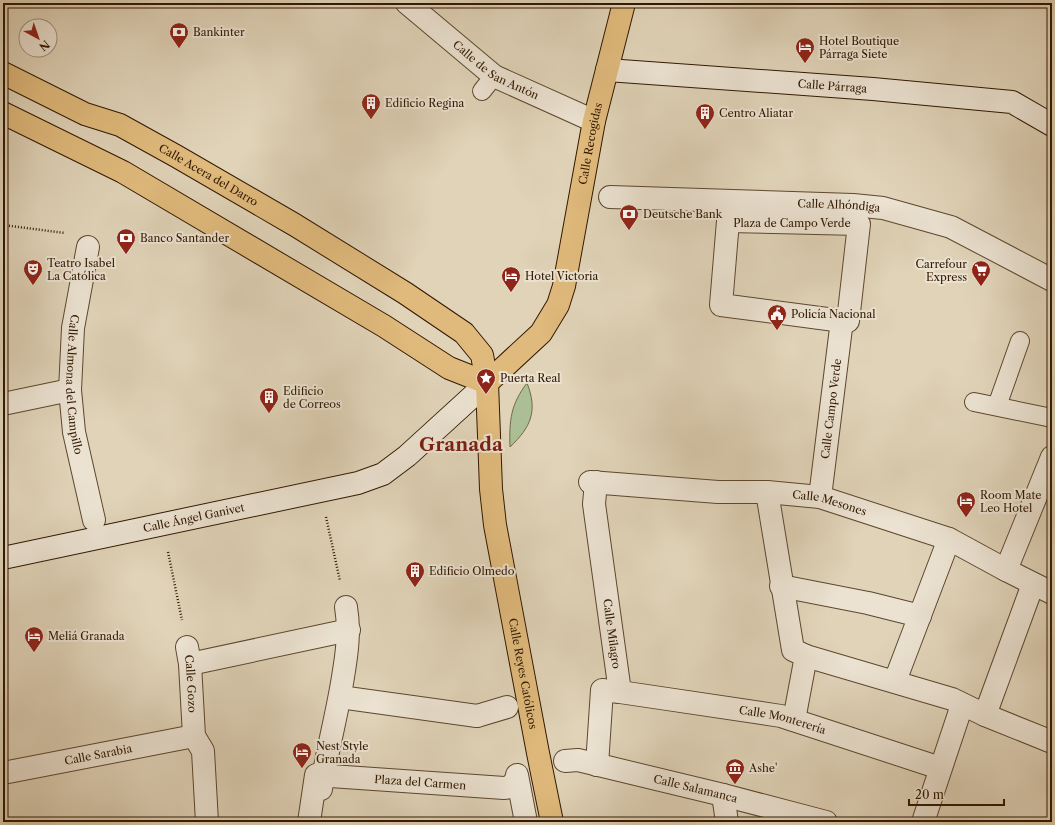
<svg xmlns="http://www.w3.org/2000/svg" width="1055" height="825" viewBox="0 0 1055 825" font-family="'Libre Caslon Text',serif">
<style>
.green{fill:#acbe93;stroke:#6e6b4a}
.lines{fill:none;stroke-linecap:round;stroke-linejoin:round}
.lane-casing{stroke:#5d472e;stroke-width:20}
.street-casing{stroke:#5d472e;stroke-width:24}
.secondary-casing{stroke:#311800;stroke-width:24}
.primary-casing{stroke:#311800;stroke-width:24}
.path{stroke:#311800;stroke-width:2.5;stroke-dasharray:1 2;stroke-linecap:butt}
.lane{stroke:#ebe2d1;stroke-width:18}
.street{stroke:#ebe2d1;stroke-width:22}
.secondary{stroke:#ebe2d1;stroke-width:22}
.primary{stroke:#e0ba7c;stroke-width:22}
.labels{text-anchor:middle;dominant-baseline:central;stroke-width:4;stroke-linejoin:round;paint-order:stroke}
.poi-label{font-size:11px;fill:#311800;stroke:#ebe2d1;text-anchor:start}
.street-label{font-size:11px;fill:#311800;stroke:#ebe2d1}
.town-label{font-size:19px;font-weight:bold;fill:#7a1f14;stroke:#ebe2d1}
</style>
<rect width="100%" height="100%" fill="#e0d3b8"/>
<filter id="stains"><feTurbulence type="fractalNoise" baseFrequency=".005" numOctaves="4"/><feColorMatrix values="0 0 0 0 .2 0 0 0 0 .09 0 0 0 0 .02 0 0 0 .5 -.17"/></filter>
<radialGradient id="worn" r=".72"><stop offset=".6" stop-color="#630" stop-opacity="0"/><stop offset="1" stop-color="#630" stop-opacity=".3"/></radialGradient>
<path class="green" d="M527 383C538 411 531 427 510 447 509 420 511 404 527 383Z"/>
<g class="lines">
<g class="lane-casing">
<g id="lane">
<path d="M482 91 494 76"/>
<path d="M974 402 1052 418"/>
<path d="M997 406 1020 341"/>
</g>
</g>
<g class="street-casing">
<g id="street">
<path id="s1" d="M407 3 494 76 594 121"/>
<path id="s2" d="M610 197 853 205 883 208 951 227 1052 280"/>
<path d="M728 221 859 224 848 321 835 320 721 305Z"/>
<path id="s3" d="M88 247 73 328 70 390 74 432 94 520"/>
<path d="M3 404 70 390"/>
<path id="s4" d="M590 482 718 492H767L820 497 949 539 1006 570 1052 593"/>
<path id="s5" d="M596 482 594 504 620 692 602 690 597 765"/>
<path d="M767 492 793 650 806 656 794 720"/>
<path id="s6" d="M820 497 842 320"/>
<path d="M1006 570 1052 457"/>
<path d="M781 586 868 603 920 616"/>
<path id="s7" d="M187 647 190 664 194 736 203 751 207 822"/>
<path d="M806 656 952 699 985 715 1052 742"/>
<path d="M190 664 349 630"/>
<path d="M895 681 949 539"/>
<path id="s8" d="M620 692 781 716 940 768"/>
<path d="M340 697 477 716"/>
<path d="M985 715 1033 584"/>
<path d="M477 716 507 707"/>
<path id="s9" d="M565 761 578 760 723 795 826 822"/>
<path id="s10" d="M3 773 194 736"/>
<path d="M321 789C327 751 337 715 343 677 347 653 350 631 346 607"/>
<path d="M723 795 727 822"/>
<path id="s11" d="M309 822 316 775 504 788C511 788 516 782 517 775L526 822"/>
<path d="M923 822 962 705"/>
</g>
</g>
<g class="secondary-casing">
<g id="secondary">
<path id="s12" d="M607 70 873 89 1012 102 1052 125"/>
<path id="s13" d="M3 558 358 483 383 474 407 456 487 383"/>
</g>
</g>
<g class="primary-casing">
<g id="primary">
<path id="s14" d="M3 73 85 114 120 125 176 156 295 225 405 293 464 333 482 355 487 383 491 489 495 525 538 753 552 822"/>
<path d="M3 113 123 172 384 326 449 368 487 383"/>
<path id="s15" d="M487 383 541 333 558 305 564 286 594 121 624 3"/>
</g>
</g>
<g class="path">
<path d="M3 225 65 233"/>
<path d="M326 517 340 581"/>
<path d="M168 552 182 620"/>
</g>
<use href="#lane" class="lane"/>
<use href="#street" class="street"/>
<use href="#secondary" class="secondary"/>
<use href="#primary" class="primary"/>
</g>
<defs>
<g id="bank-pin" transform="scale(1)"><path d="M0 17L-7.5 6A9.5 9.5 0 1 1 7.5 6Z" fill="#8f2418" stroke="#ebe2d1"/><path d="M-6-4H6V4H-6ZM0-2.3a2.3 2.3 0 1 0 0 4.6a2.3 2.3 0 1 0 0-4.6Z" fill="#fff"/></g>
<g id="hotel-pin" transform="scale(1)"><path d="M0 17L-7.5 6A9.5 9.5 0 1 1 7.5 6Z" fill="#8f2418" stroke="#ebe2d1"/><path d="M-6-4.5h1.5V1H6V5H4.5V3h-9V5H-6ZM-4 0a1.8 1.8 0 1 1 3.6 0ZM.5 0V-2.5h3Q6-2.5 6 0Z" fill="#fff"/></g>
<g id="building-pin" transform="scale(1)"><path d="M0 17L-7.5 6A9.5 9.5 0 1 1 7.5 6Z" fill="#8f2418" stroke="#ebe2d1"/><path d="M-4-6H4V6H1V3H-1V6H-4ZM-2.5-4.3h1.7v1.8h-1.7ZM.8-4.3h1.7v1.8H.8ZM-2.5-1h1.7V.8h-1.7ZM.8-1h1.7V.8H.8Z" fill="#fff"/></g>
<g id="theatre-pin" transform="scale(1)"><path d="M0 17L-7.5 6A9.5 9.5 0 1 1 7.5 6Z" fill="#8f2418" stroke="#ebe2d1"/><path d="M-5-5.5Q0-4 5-5.5V0Q5 5 0 6Q-5 5-5 0ZM-3.3-2.5H-1v1.5H-3.3ZM1-2.5H3.3v1.5H1ZM-2.8 1Q0 5.5 2.8 1Z" fill="#fff"/></g>
<g id="supermarket-pin" transform="scale(1)"><path d="M0 17L-7.5 6A9.5 9.5 0 1 1 7.5 6Z" fill="#8f2418" stroke="#ebe2d1"/><path d="M-6-5.5h2.5l.6 2H6L4.5 2H-2.5L-4.4-4H-6ZM-1.5 3.2a1.3 1.3 0 1 0 .1 0ZM3 3.2a1.3 1.3 0 1 0 .1 0Z" fill="#fff"/></g>
<g id="civic-pin" transform="scale(1)"><path d="M0 17L-7.5 6A9.5 9.5 0 1 1 7.5 6Z" fill="#8f2418" stroke="#ebe2d1"/><path d="M-.6-6.5H3V-4.5H.6V-3L4-1V1h2V6H-6V1h2V-1L-.6-3ZM-1.2 2.5V6h2.4V2.5Z" fill="#fff"/></g>
<g id="sight-pin" transform="scale(1)"><path d="M0 17L-7.5 6A9.5 9.5 0 1 1 7.5 6Z" fill="#8f2418" stroke="#ebe2d1"/><path d="M0-6L1.8-2.2L6-1.7L2.9 1.2L3.7 5.4L0 3.3L-3.7 5.4L-2.9 1.2L-6-1.7L-1.8-2.2Z" fill="#fff"/></g>
<g id="museum-pin" transform="scale(1)"><path d="M0 17L-7.5 6A9.5 9.5 0 1 1 7.5 6Z" fill="#8f2418" stroke="#ebe2d1"/><path d="M0-6L6-3V-2H-6V-3ZM-5-1h2V3h-2ZM-1-1h2V3h-2ZM3-1h2V3H3ZM-6 4H6V6H-6Z" fill="#fff"/></g>
</defs>
<g fill-rule="evenodd">
<use href="#bank-pin" x="179" y="32"/>
<use href="#hotel-pin" x="805" y="47"/>
<use href="#building-pin" x="371" y="103"/>
<use href="#building-pin" x="705" y="113"/>
<use href="#bank-pin" x="629" y="214"/>
<use href="#bank-pin" x="126" y="238"/>
<use href="#theatre-pin" x="33" y="269"/>
<use href="#supermarket-pin" x="981" y="270"/>
<use href="#hotel-pin" x="511" y="276"/>
<use href="#civic-pin" x="777" y="314"/>
<use href="#sight-pin" x="486" y="378"/>
<use href="#building-pin" x="269" y="397"/>
<use href="#hotel-pin" x="966" y="501"/>
<use href="#building-pin" x="415" y="571"/>
<use href="#hotel-pin" x="34" y="636"/>
<use href="#hotel-pin" x="302" y="752"/>
<use href="#museum-pin" x="735" y="768"/>
</g>
<g class="labels">
<g class="poi-label">
<text x="193" y="32">Bankinter</text>
<text x="819" y="41">Hotel Boutique<tspan x="819" dy="13">Párraga Siete</tspan></text>
<text x="385" y="103">Edificio Regina</text>
<text x="719" y="113">Centro Aliatar</text>
<text x="643" y="214">Deutsche Bank</text>
<text x="140" y="238">Banco Santander</text>
<text x="47" y="263">Teatro Isabel<tspan x="47" dy="13">La Católica</tspan></text>
<text x="967" y="264" text-anchor="end">Carrefour<tspan x="967" dy="13">Express</tspan></text>
<text x="525" y="276">Hotel Victoria</text>
<text x="791" y="314">Policía Nacional</text>
<text x="500" y="378">Puerta Real</text>
<text x="283" y="391">Edificio<tspan x="283" dy="13">de Correos</tspan></text>
<text x="980" y="495">Room Mate<tspan x="980" dy="13">Leo Hotel</tspan></text>
<text x="429" y="571">Edificio Olmedo</text>
<text x="48" y="636">Meliá Granada</text>
<text x="316" y="746">Nest Style<tspan x="316" dy="13">Granada</tspan></text>
<text x="749" y="768">Ashe'</text>
</g>
<g class="street-label">
<text stroke="none"><textPath href="#s1" startOffset="112">Calle de San Antón</textPath></text>
<text stroke="none"><textPath href="#s12" startOffset="226">Calle Párraga</textPath></text>
<text stroke="none"><textPath href="#s15" startOffset="271">Calle Recogidas</textPath></text>
<text stroke="none"><textPath href="#s14" startOffset="230">Calle Acera del Darro</textPath></text>
<text stroke="none"><textPath href="#s2" startOffset="229">Calle Alhóndiga</textPath></text>
<text x="792" y="223">Plaza de Campo Verde</text>
<text stroke="none"><textPath href="#s3" startOffset="139">Calle Almona del Campillo</textPath></text>
<text stroke="none"><textPath href="#s6" startOffset="89">Calle Campo Verde</textPath></text>
<text stroke="none"><textPath href="#s4" startOffset="241">Calle Mesones</textPath></text>
<text stroke="none"><textPath href="#s13" startOffset="195">Calle Ángel Ganivet</textPath></text>
<text stroke="none"><textPath href="#s5" startOffset="153">Calle Milagro</textPath></text>
<text stroke="none"><textPath href="#s14" startOffset="881">Calle Reyes Católicos</textPath></text>
<text stroke="none"><textPath href="#s7" startOffset="37">Calle Gozo</textPath></text>
<text stroke="none"><textPath href="#s8" startOffset="165">Calle Monterería</textPath></text>
<text stroke="none"><textPath href="#s10" startOffset="97">Calle Sarabia</textPath></text>
<text stroke="none"><textPath href="#s11" startOffset="152">Plaza del Carmen</textPath></text>
<text stroke="none"><textPath href="#s9" startOffset="134">Calle Salamanca</textPath></text>
</g>
<g class="town-label">
<text x="461" y="444">Granada</text>
</g>
</g>
<rect width="1055" height="825" fill="none" stroke="#e0d3b8" stroke-width="16"/>
<rect x="4" y="4" width="1047" height="817" fill="none" stroke="#311800" stroke-width="2"/>
<rect x="8" y="8" width="1039" height="809" fill="none" stroke="#311800"/>
<g transform="translate(38 38) rotate(140)"><circle r="19" fill="#ebe2d1" stroke="#a1917d"/>
<path d="M0-3L7 15L0 10L-7 15Z" fill="#8f2418"/>
<text y="-6" font-size="11" font-weight="bold" text-anchor="middle" fill="#311800">N</text>
</g>
<path d="M909 799v6h95v-6" fill="none" stroke="#311800" stroke-width="2"/>
<text x="915" y="799" font-size="12" fill="#311800" stroke="#ebe2d1" stroke-width="3" paint-order="stroke">20 m</text>
<rect width="100%" height="100%" filter="url(#stains)"/>
<rect width="100%" height="100%" fill="url(#worn)"/>
</svg>
